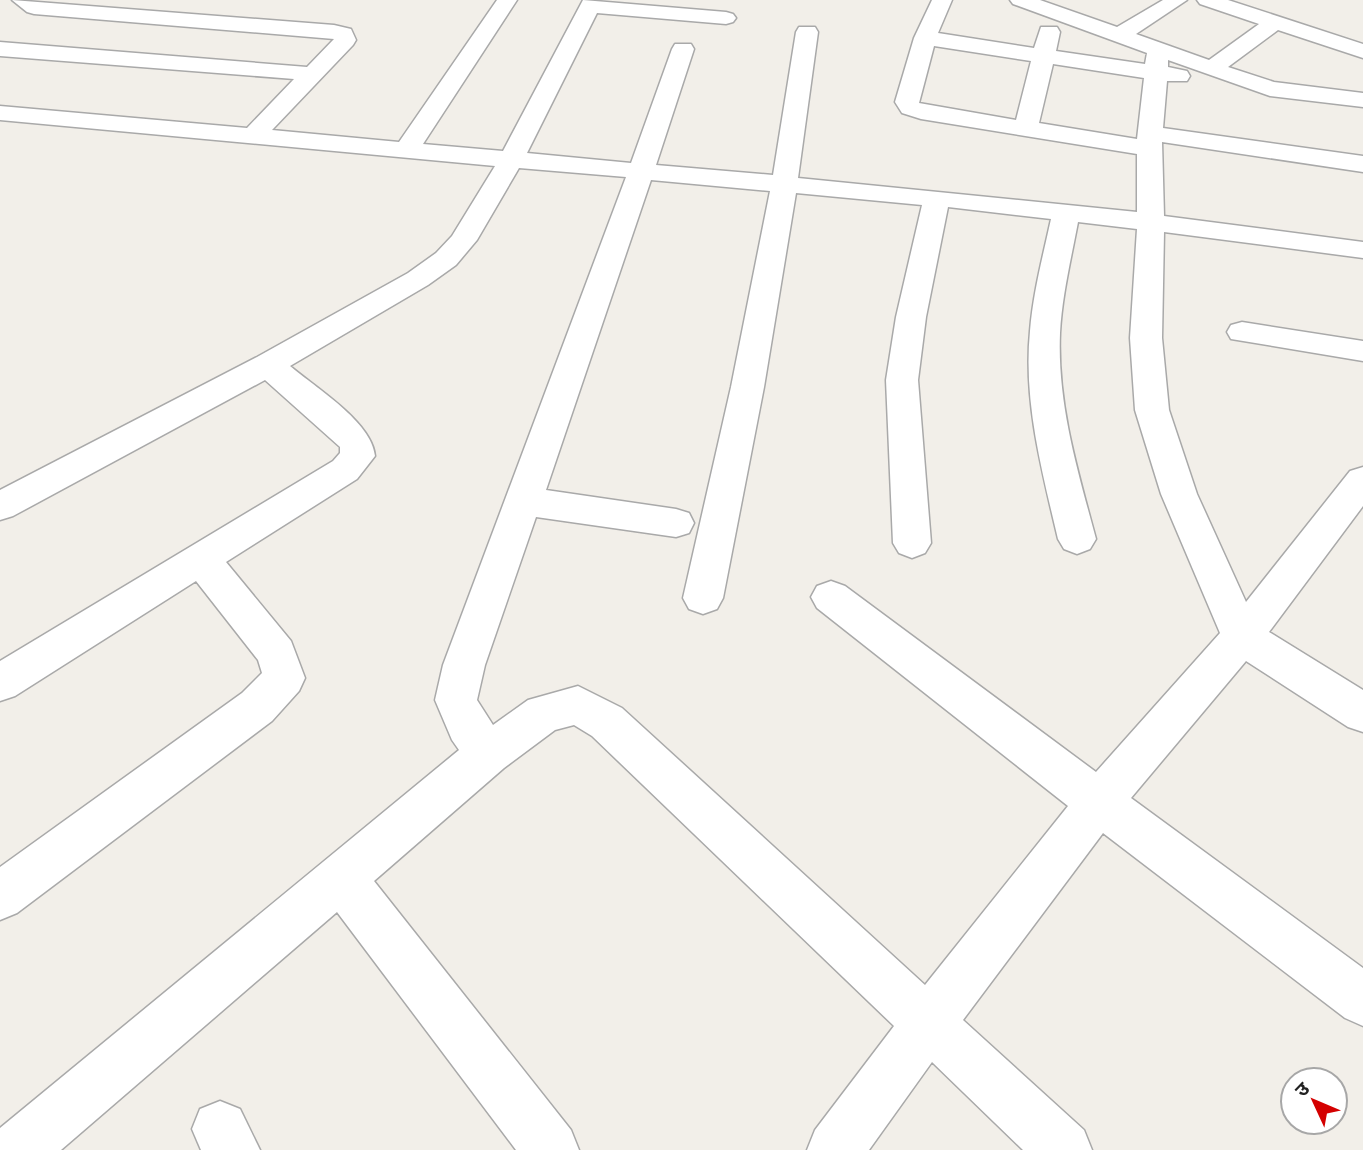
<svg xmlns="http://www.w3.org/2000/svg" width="1363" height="1150" viewBox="0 0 1363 1150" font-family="'Fira Sans','Noto Sans Devanagari',sans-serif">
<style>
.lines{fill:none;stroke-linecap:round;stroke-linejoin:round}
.minor-casing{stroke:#a9a9a9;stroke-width:3}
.minor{fill:#fff;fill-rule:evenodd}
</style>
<rect width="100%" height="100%" fill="#f2efe9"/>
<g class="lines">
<g class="minor-casing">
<g id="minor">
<path d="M12 0 334 25 351 29 356 40 353 45 272 130 399 142 497 0H517L423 144 503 151 583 0 726 12 733 14 736 18 733 22 726 24 597 13 527 153 631 163 672 49 675 44H691L694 49 656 165 773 175 796 32 799 27H815L818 32 798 178 1137 212V154L921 119 902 113 895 102 914 38 932 0H952L938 33 1034 48 1041 27H1057L1060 32 1056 51 1145 64 1147 53 1013 4 1010 0H1040L1117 27 1163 0H1187L1136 34 1209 60 1259 24 1200 4 1197 0H1228L1363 44V58L1278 30 1228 67 1274 82 1363 93V107L1270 96 1168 60V67L1187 71 1190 76 1187 81H1167L1163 128 1363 156V172L1162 142 1164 216 1363 242V258L1164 232 1162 338 1169 410 1197 494 1246 602 1350 471 1363 467V506L1269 632 1363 690V732L1348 727 1246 661 1131 798 1363 968V1026L1345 1018 1103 833 963 1020 1084 1130 1092 1150H1023L932 1062 869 1150H807L815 1130 894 1026 592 736 574 725 555 730 504 768 374 881 571 1130 579 1150H516L337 912 61 1150H0V1128L459 750 452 740 435 700 443 665 626 177 519 168 477 240 456 265 428 285 290 366C316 388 372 422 375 456L357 479 226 562 291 641 305 678 299 691 272 721 17 913 0 920V867L242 693 262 673 258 660 196 581 15 696 0 701V661L333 461 340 453V447L265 380 13 516 0 520V490L257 357 408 273 436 253 452 236 495 166 0 120V106L247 128 294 79 0 56V42L307 67 334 39 34 14 27 12ZM934 46 1031 61 1016 120 919 103ZM1053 64 1144 78 1137 139 1039 123ZM651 180 770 191 731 387 683 598 689 609 703 614 717 609 723 598 764 387 796 193 922 205 896 317 886 380 893 543 899 553 912 558 925 553 931 543 918 380 926 317 948 207 1051 219C1043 256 1033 293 1030 331 1023 401 1042 471 1058 539L1064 549 1077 554 1090 549 1096 539C1078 472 1057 404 1060 333 1062 296 1071 259 1078 222L1137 229 1130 338 1135 410 1161 494 1220 633 1096 772 845 586 831 581 817 586 811 597 817 608 1068 806 925 985 622 708 578 686 528 700 493 725 477 700 485 665 536 517 676 537 689 533 694 523 689 513 676 509 546 490Z"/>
<path d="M1242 322 1363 341V361L1231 339 1227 332 1231 325Z"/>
<path d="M220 1101 240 1109 260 1150H201L192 1129 200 1109Z"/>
</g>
</g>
<use href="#minor" class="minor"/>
</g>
<g transform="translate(1314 1101) rotate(314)"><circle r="33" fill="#ffffff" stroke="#a7a7a7" stroke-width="2"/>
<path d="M0-5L12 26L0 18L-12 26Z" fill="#d40000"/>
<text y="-10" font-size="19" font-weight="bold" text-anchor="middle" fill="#222222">उ</text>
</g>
</svg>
